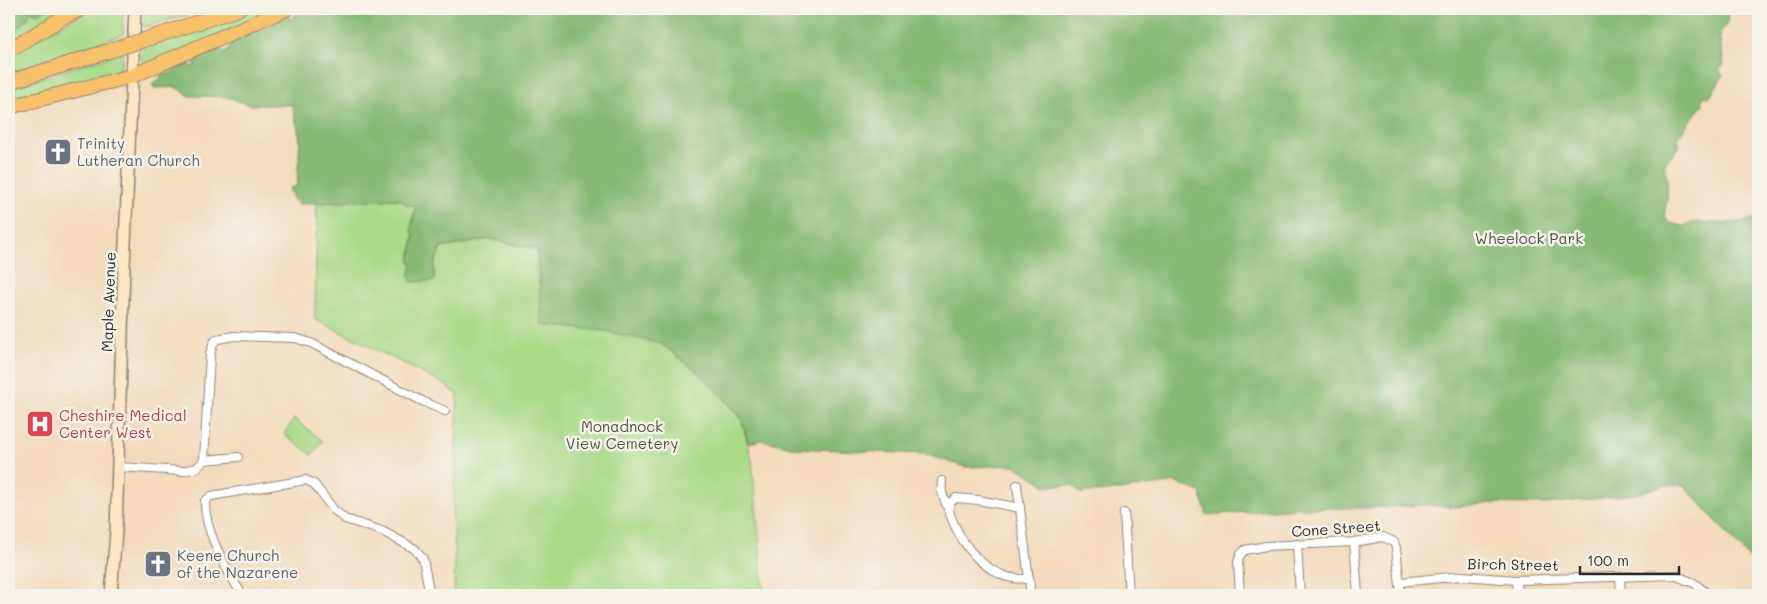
<svg xmlns="http://www.w3.org/2000/svg" width="1767" height="604" viewBox="0 0 1767 604" font-family="Mali,sans-serif">
<style>
.green{fill:#a8da89;stroke:#6a825a}
.forest{fill:#86ba75;stroke:#587250}
.lines{fill:none;stroke-linecap:round;stroke-linejoin:round}
.street-casing{stroke:#8f8274;stroke-width:10}
.secondary-casing{stroke:#8f8274;stroke-width:14}
.highway-casing{stroke:#8f8274;stroke-width:16}
.street{stroke:#fff;stroke-width:8}
.secondary{stroke:#fce6c4;stroke-width:11}
.highway{stroke:#f7c06b;stroke-width:14}
.highway-bridge-casing{stroke:#8f8274;stroke-width:16;stroke-linecap:butt}
.highway-bridge{stroke:#f7c06b;stroke-width:14}
.labels{text-anchor:middle;dominant-baseline:central;stroke-width:5;stroke-linejoin:round;paint-order:stroke}
.worship-label{font-size:15px;fill:#5b616d;stroke:#f7f3e8;text-anchor:start}
.park-label{font-size:15px;fill:#4a5742;stroke:#f7f3e8}
.street-label{font-size:15px;fill:#2b2b2b;stroke:#f7f3e8}
.health-label{font-size:15px;fill:#be3a42;stroke:#f7f3e8;text-anchor:start}
</style>
<rect width="100%" height="100%" fill="#f7f3e8"/>
<filter id="ink" filterUnits="userSpaceOnUse"><feTurbulence type="fractalNoise" baseFrequency=".02" numOctaves="2"/><feDisplacementMap in="SourceGraphic" scale="10" xChannelSelector="R" yChannelSelector="G"/><feConvolveMatrix kernelMatrix="1 2 1 2 8 2 1 2 1" color-interpolation-filters="sRGB"/></filter>
<filter id="wash" filterUnits="userSpaceOnUse"><feTurbulence type="fractalNoise" baseFrequency=".0096" numOctaves="4" result="noise"/><feDisplacementMap in="SourceGraphic" scale="20" xChannelSelector="R" yChannelSelector="G"/><feGaussianBlur stdDeviation="1.12" result="paint"/><feColorMatrix in="noise" values="0 0 0 0 0 0 0 0 0 0 0 0 0 0 0 0 0 1.4 0 .05"/><feComposite in="paint" operator="in"/></filter>
<g filter="url(#wash)">
<rect width="100%" height="100%" fill="#f3dabc"/>
<g class="green">
<path d="M46 9H75L9 47V27L15 30 27 20 30 11H40Z"/>
<path d="M94 9H123V34L9 74V55L83 13Z"/>
<path d="M145 9H209L144 27Z"/>
<path d="M262 9H281L142 67V46L227 18Z"/>
<path d="M123 52 120 77 9 105V88Z"/>
<path d="M400 199 406 204 417 207 412 218 414 235 410 261 434 281V265L441 248 490 239 537 249 542 325 605 331 662 344 694 369 722 396 741 418 752 460 764 595H454L455 555 453 515 458 394 448 388V386L315 319 317 203Z"/>
<path d="M294 419 323 441 312 455 284 434Z"/>
</g>
<g class="forest">
<path d="M9 9H46L38 14 30 11 27 20 15 30 9 27Z"/>
<path d="M305 9H344L350 13V9H1725C1730 20 1727 26 1719 34L1724 65 1719 69 1724 76C1717 82 1715 91 1709 97L1702 96 1703 104 1677 138 1680 145 1664 165C1669 181 1668 200 1664 216L1670 223 1684 226C1697 219 1699 224 1711 223 1726 222 1745 225 1758 216V568L1684 485H1665L1636 494 1546 504 1492 503 1456 507 1427 505 1366 508H1298L1207 515 1200 492 1175 482 1119 490 1080 493 1072 485 1046 486 1014 465 966 467 924 454 795 448 762 440 748 443 741 417 722 396 694 369 662 344 605 331 542 325 537 249 490 239 441 248 434 265 435 281 412 282 409 276 412 265 410 261 414 235 411 230 416 207 406 204 400 199 299 204 293 199 289 188 297 186 300 138 292 105H251L227 97 190 96 175 87 154 88 152 84 156 80 159 81 162 73 170 74 178 66 184 67V61L189 63 193 68 195 65 192 58C203 49 214 46 227 53L233 36 237 35 239 40 244 37 247 38V33L253 27 259 28 263 33 264 29 287 14 291 20 299 11Z"/>
</g>
</g>
<g filter="url(#ink)">
<g class="lines">
<g class="street-casing">
<g id="street">
<path d="M204 460 210 354 214 342 217 339 234 336 295 338 311 343 424 402 445 411"/>
<path d="M118 467 183 471 197 468 204 460 238 457"/>
<path d="M942 481C940 493 945 500 949 511 958 538 975 563 1002 575 1010 579 1020 579 1029 579"/>
<path d="M1017 485 1031 595"/>
<path d="M948 509 951 502 956 498 978 500 1020 508"/>
<path d="M1124 513 1129 595"/>
<path d="M1354 542 1358 595"/>
<path d="M1297 544 1300 595"/>
<path d="M1620 577 1621 595"/>
<path d="M1516 580 1517 595"/>
<path d="M1400 582 1462 576 1516 580 1674 575 1694 583 1709 595"/>
<path d="M242 595C227 570 204 531 205 501L211 496 306 480 314 484 334 510 345 519 382 531 415 549 423 559 430 595"/>
<path d="M1240 595 1238 561 1241 554 1245 550 1266 546 1354 542 1383 537 1394 542 1396 548 1401 595"/>
</g>
</g>
<g class="secondary-casing">
<path id="secondary" d="M111 595 116 531 124 267 135 9"/>
</g>
<g class="highway-casing">
<g id="highway">
<path d="M153 37 238 9"/>
<path d="M9 50 62 18 81 9"/>
<path d="M9 82 109 51"/>
<path d="M9 107 132 76 286 9"/>
</g>
</g>
<use href="#street" class="street"/>
<use href="#secondary" class="secondary"/>
<use href="#highway" class="highway"/>
<g class="highway-bridge-casing">
<path id="highway-bridge" d="M109 51 153 37"/>
</g>
<use href="#highway-bridge" class="highway-bridge"/>
</g>
</g>
<defs>
<g id="church-square" transform="scale(1.4375)"><rect x="-9" y="-9" width="18" height="18" rx="4" fill="#6b7280" stroke="#f7f3e8"/><path d="M-1.2-6h2.4v3.5h3.3v2.4h-3.3V6h-2.4V-.1h-3.3v-2.4h3.3Z" fill="#fff"/></g>
<g id="hospital-square" transform="scale(1.4375)"><rect x="-9" y="-9" width="18" height="18" rx="4" fill="#e0444e" stroke="#f7f3e8"/><path d="M-5-5h3v3.5h4V-5h3V5h-3V1.5h-4V5h-3Z" fill="#fff"/></g>
</defs>
<g fill-rule="evenodd">
<use href="#church-square" x="58" y="152"/>
<use href="#hospital-square" x="40" y="424"/>
<use href="#church-square" x="158" y="564"/>
</g>
<g class="labels">
<g class="worship-label">
<text x="77" y="143">Trinity<tspan x="77" dy="17">Lutheran Church</tspan></text>
<text x="177" y="555">Keene Church<tspan x="177" dy="17">of the Nazarene</tspan></text>
</g>
<g class="park-label">
<text x="1529" y="238">Wheelock Park</text>
<text x="622" y="426">Monadnock<tspan x="622" dy="17">View Cemetery</tspan></text>
</g>
<g class="street-label">
<text transform="translate(108 302) rotate(-88)">Maple Avenue</text>
<text transform="translate(1336 528) rotate(-4)">Cone Street</text>
<text transform="translate(1513 564) rotate(1)">Birch Street</text>
</g>
<g class="health-label">
<text x="59" y="415">Cheshire Medical<tspan x="59" dy="17">Center West</tspan></text>
</g>
</g>
<rect width="1767" height="604" fill="none" stroke="#f7f3e8" stroke-width="30"/>
<path d="M1580 566v8h99v-8" fill="none" stroke="#2b2b2b" stroke-width="2.5"/>
<text x="1587" y="566" font-size="15" fill="#2b2b2b" stroke="#f7f3e8" stroke-width="4" paint-order="stroke">100 m</text>
</svg>
